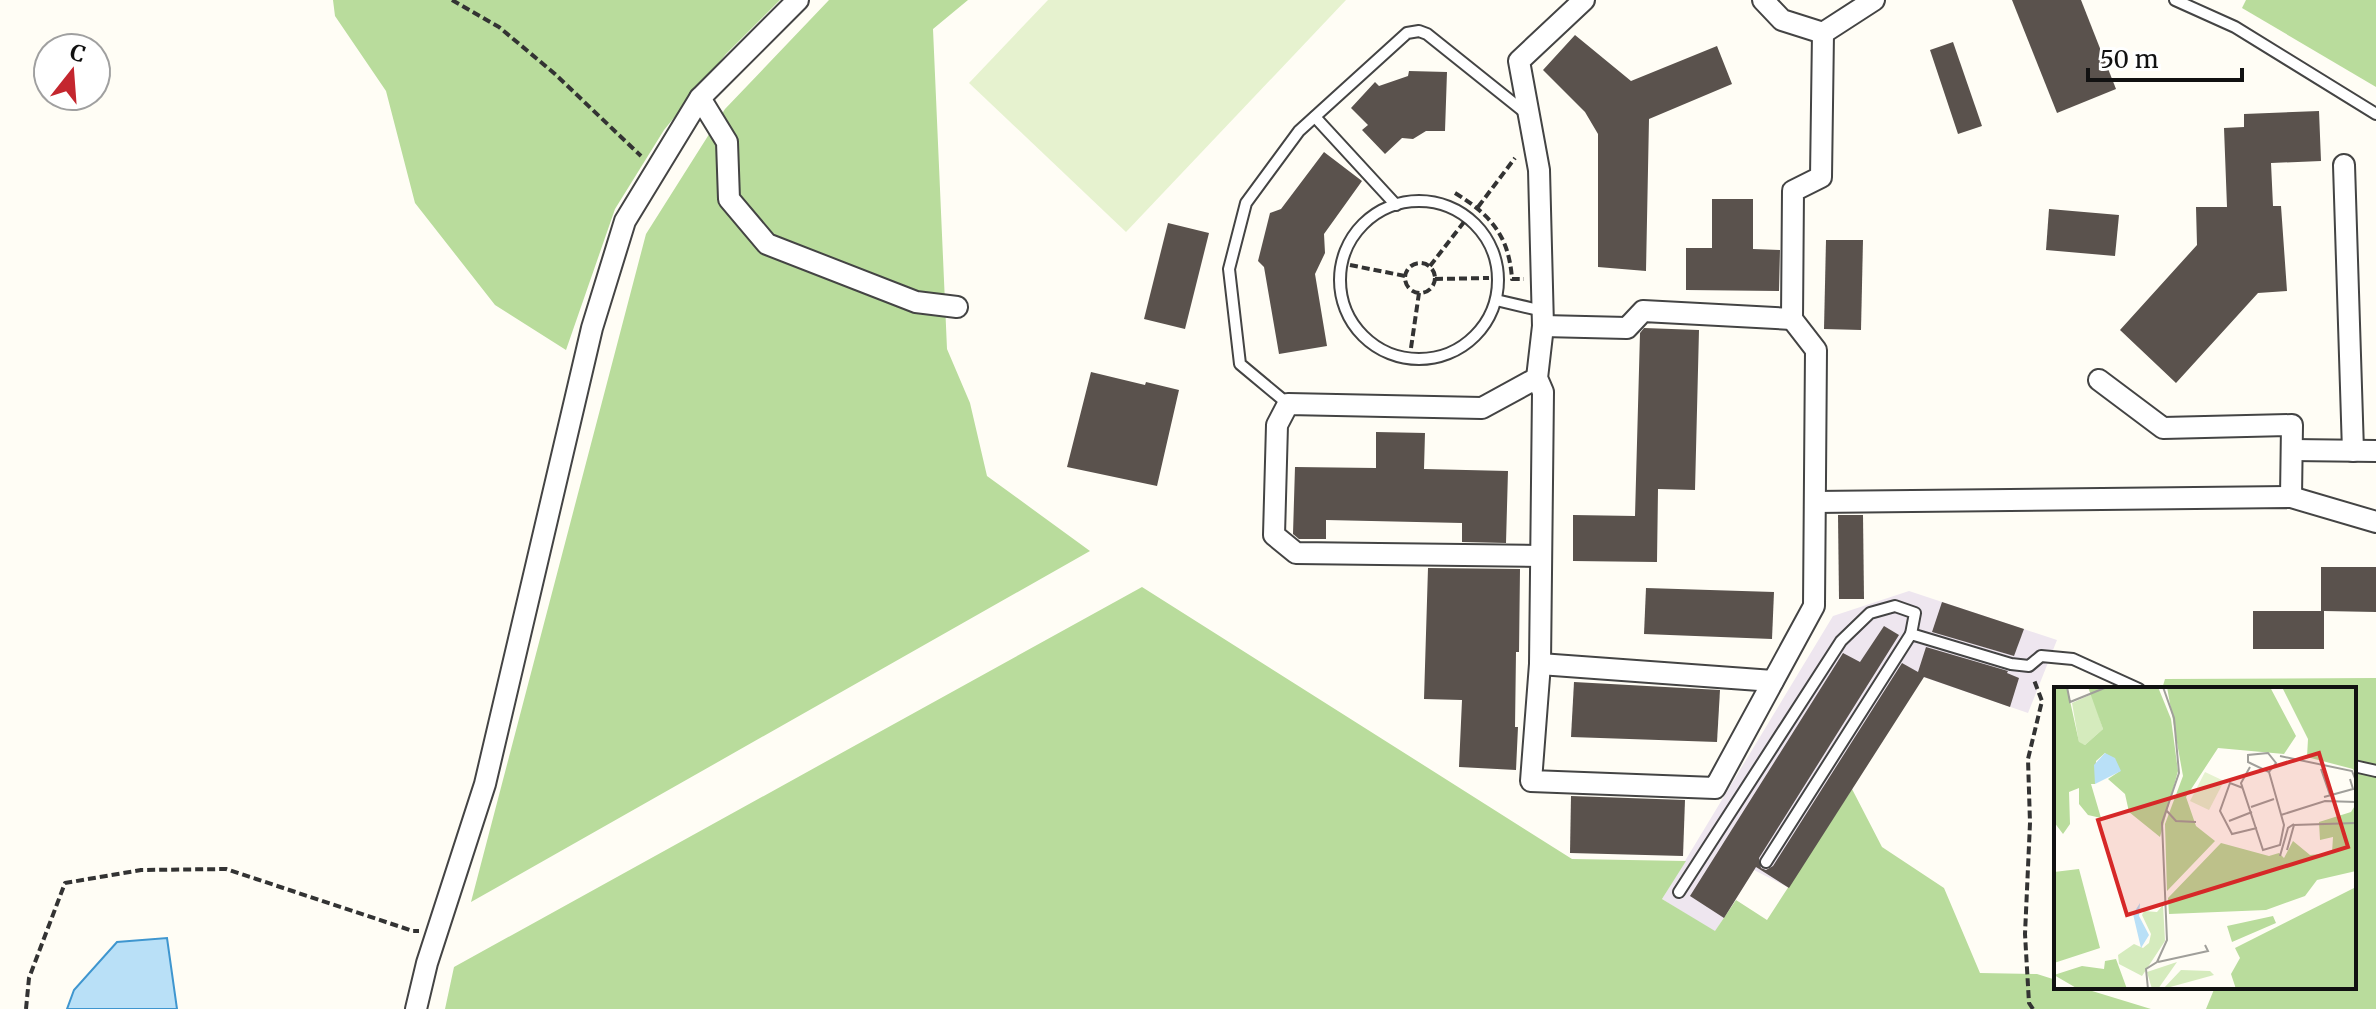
<svg xmlns="http://www.w3.org/2000/svg" width="2376" height="1009" viewBox="0 0 2376 1009" font-family="Merriweather,serif">
<style>
.industrial{fill:#eee6ef}
.forest{fill:#b9dc9c}
.pitch{fill:#e6f2cf}
.water{fill:#b9e0f7;stroke:#3f96cf;stroke-width:2}
.building{fill:#5a524d}
.lines{fill:none;stroke-linecap:round;stroke-linejoin:round}
.service-casing{stroke:#444;stroke-width:14}
.minor-casing{stroke:#444;stroke-width:24}
.path{stroke:#333;stroke-width:4;stroke-dasharray:8 4;stroke-linecap:butt}
.service{stroke:#fff;stroke-width:10}
.minor{stroke:#fff;stroke-width:20}
.inset-road{fill:none;stroke:#a09f9a;stroke-width:2}
.view{fill:#d62828;fill-opacity:0.15;stroke:#d62828;stroke-width:4}
.inset-edge{fill:none;stroke:#111;stroke-width:4}
</style>
<rect width="100%" height="100%" fill="#fffdf5"/>
<path class="industrial" d="M1909 591 2057 640 2028 713 1923 677 1789 888 1754 870 1715 932 1662 899 1833 616Z"/>
<g class="forest">
<path d="M333 0H780L726 54 664 130 615 209 566 350 495 305 415 203 386 91 335 16Z"/>
<path d="M829 0H968L933 29 947 349 970 403 987 476 1090 551 471 902 646 234 725 109Z"/>
<path d="M2246 0H2376V87L2242 8Z"/>
<path d="M1142 587 1572 859 1686 861 1662 899 1715 931 1736 900 1767 920 1852 789 1882 847 1944 888 1980 973 2037 974 2056 980V987H2079L2151 1009H445L454 967Z"/>
<path d="M2376 678V1009H2206L2215 987H2354V689H2162L2165 679Z"/>
</g>
<path class="pitch" d="M1048 0H1346L1126 232 969 83Z"/>
<path class="water" d="M167 938 177 1009H67L74 990 117 942Z"/>
<g class="building">
<path d="M2012 0H2081L2116 89 2057 113Z"/>
<path d="M1575 35 1631 81 1717 46 1732 84 1649 119 1646 271 1598 267V134L1585 112 1543 70Z"/>
<path d="M1953 42 1982 126 1958 134 1930 50Z"/>
<path d="M1409 71 1447 72 1445 131H1426L1413 139 1402 138 1385 154 1362 130 1368 125 1351 108 1375 82 1379 86 1408 76Z"/>
<path d="M2319 111 2321 161 2271 163 2273 206H2281L2287 291 2258 293 2176 383 2120 330 2197 245 2196 207H2227L2224 128 2244 127V114Z"/>
<path d="M1324 152 1362 181 1324 234 1325 253 1315 274 1327 346 1279 354 1264 267 1258 261 1270 213 1281 209Z"/>
<path d="M1712 199H1753V249L1780 250 1779 291 1686 290V248H1712Z"/>
<path d="M2049 209 2119 215 2115 256 2046 250Z"/>
<path d="M1168 223 1209 233 1185 329 1144 319Z"/>
<path d="M1826 240H1863L1861 330 1824 329Z"/>
<path d="M1644 328 1699 330 1695 490 1658 489 1657 562 1573 561V515L1635 516 1640 333Z"/>
<path d="M1091 372 1145 385 1146 382 1179 390 1157 486 1067 467Z"/>
<path d="M1376 432 1425 433 1424 469 1508 471 1506 543 1462 542V523L1326 520V539H1299L1293 534 1295 467 1376 468Z"/>
<path d="M1838 515H1863L1864 599H1839Z"/>
<path d="M2321 567H2376V612L2324 611V649H2253V611H2321Z"/>
<path d="M1428 568 1520 569 1519 652H1516L1515 727H1518L1516 770 1459 767 1462 700 1424 699Z"/>
<path d="M1646 588 1774 592 1772 639 1644 634Z"/>
<path d="M1942 602 2024 629 2014 656 1932 632Z"/>
<path d="M1884 626 1899 635 1759 858 1761 868 1766 870 1773 866 1902 663 1918 672 1926 647 2008 671 2007 673 2019 678 2010 707 1924 677 1789 888 1756 867 1724 918 1690 896 1843 653 1860 662Z"/>
<path d="M1574 682 1720 690 1717 742 1571 737Z"/>
<path d="M1571 796 1685 800 1683 856 1570 853Z"/>
</g>
<g class="lines">
<g class="service-casing">
<g id="service">
<path d="M2175 0 2235 27 2376 114"/>
<path d="M1315 117 1396 205"/>
<circle cx="1419" cy="280" r="79"/>
<path d="M1496 300 1543 311"/>
<path d="M1288 404 1240 364 1229 269 1246 203 1299 131 1407 33 1419 31 1427 34 1527 114"/>
<path d="M2354 766 2376 771"/>
<path d="M1766 862 1911 634 2011 664 2029 666 2041 656 2073 659 2139 689"/>
<path d="M1679 892 1841 641 1870 613 1895 606 1915 613 1911 634"/>
</g>
</g>
<g class="minor-casing">
<g id="minor">
<path d="M1584 0 1519 61 1539 170 1543 326 1537 378 1543 392 1540 664 1531 781 1715 788 1814 606 1816 350 1792 319 1793 191 1821 177 1823 33"/>
<path d="M1763 0 1782 20 1823 33 1874 0"/>
<path d="M700 98 727 142 729 199 767 244 916 302 957 307"/>
<path d="M2344 165 2353 451"/>
<path d="M1543 326 1627 328 1643 311 1792 319"/>
<path d="M1537 378 1482 408 1288 404 1277 425 1274 535 1296 553 1540 556"/>
<path d="M2099 380 2163 428 2292 425 2291 497"/>
<path d="M2292 450 2376 451"/>
<path d="M1815 502 2291 497 2376 522"/>
<path d="M1540 664 1773 681"/>
<path d="M416 1009 427 963 485 784 592 328 625 221 700 98 798 0"/>
</g>
</g>
<g class="path">
<path d="M452 0 499 27 555 74 641 156"/>
<path d="M1455 193C1491 215 1509 236 1512 279H1524"/>
<path d="M1478 207 1515 158"/>
<circle cx="1420" cy="278" r="15"/>
<path d="M1350 265 1405 276"/>
<path d="M1430 266 1464 222"/>
<path d="M1435 279 1489 278"/>
<path d="M1411 348 1419 293"/>
<path d="M26 1009 29 978 65 883 141 870 226 869 413 931H419"/>
<path d="M2033 1009 2029 1003 2025 934 2030 823 2028 759 2042 701 2034 680"/>
</g>
<use href="#service" class="service"/>
<use href="#minor" class="minor"/>
</g>
<g transform="translate(2054 687)">
<rect width="302" height="302" fill="#fffdf5"/>
<path d="M38 7 49 42 31 58 25 56 18 16ZM109 218 111 254 88 289 65 277 64 268 80 257 89 261 95 256 97 247 88 228 90 224 103 225ZM123 275 104 302H98L93 285ZM127 283 156 284 160 288 109 302Z" fill="#d5ebbd"/>
<path d="M0 0H13L25 55 31 58 49 42 34 0H104L117 32 124 84 106 150 75 125 71 107 54 92 66 84 51 66 42 74 41 97H37L47 131 34 128 25 117V101L15 105 16 137 9 147 0 135ZM113 0H216L242 49 230 67 164 61 132 110 142 139 161 154 113 204 111 137 129 89ZM228 0H302V88L299 82 253 70 254 52ZM302 117V184L263 193 251 209 212 223 115 227 114 211 167 156 215 169 225 166 230 171 239 154 256 168 278 166 279 150 266 153 265 135 297 125ZM25 182 46 261 0 276V185ZM302 200V302H182L177 287 186 271 181 261ZM219 229 222 236 178 255 173 239ZM62 272 73 302H24L0 288 28 279 50 282 51 274Z" fill="#b9dc9c"/>
<path d="M151 85 170 94 155 123 136 114Z" fill="#e6f2cf"/>
<path d="M51 66 61 71 67 84 41 97 40 78ZM86 216 85 229 95 248 87 261 79 227Z" fill="#b9e0f7"/>
<path class="inset-road" d="M13 0 16 15 53 0M226 69 298 84 302 94M196 80 187 96 209 163 226 158 230 138 215 85 194 75V68L214 66 222 76 215 85M267 82 276 108M189 101 176 96 166 124 178 147 203 141M270 110 299 102 296 92M197 120 220 112M112 123 122 134 142 135M227 128 271 114 302 115M175 134 198 125M233 163 240 138 302 136M226 169 234 141 240 137M104 275 154 264 151 258M94 302 92 282 103 275 113 253 108 136 125 86 120 31 109 0"/>
<path class="view" d="M265 66 294 160 73 228 44 133Z"/>
<rect width="302" height="302" class="inset-edge"/>
</g>
<g transform="translate(72 72) rotate(17)"><circle r="38" fill="#ffffff" stroke="#a0a0a0" stroke-width="2"/>
<path d="M0-6L14 30L0 20L-14 30Z" fill="#c4262e"/>
<text y="-12" font-size="22" font-weight="bold" text-anchor="middle" fill="#111111">С</text>
</g>
<path d="M2088 68v12h154v-12" fill="none" stroke="#111111" stroke-width="4"/>
<text x="2100" y="68" font-size="24" fill="#111111" stroke="#ffffff" stroke-width="6" paint-order="stroke">50 m</text>
</svg>
